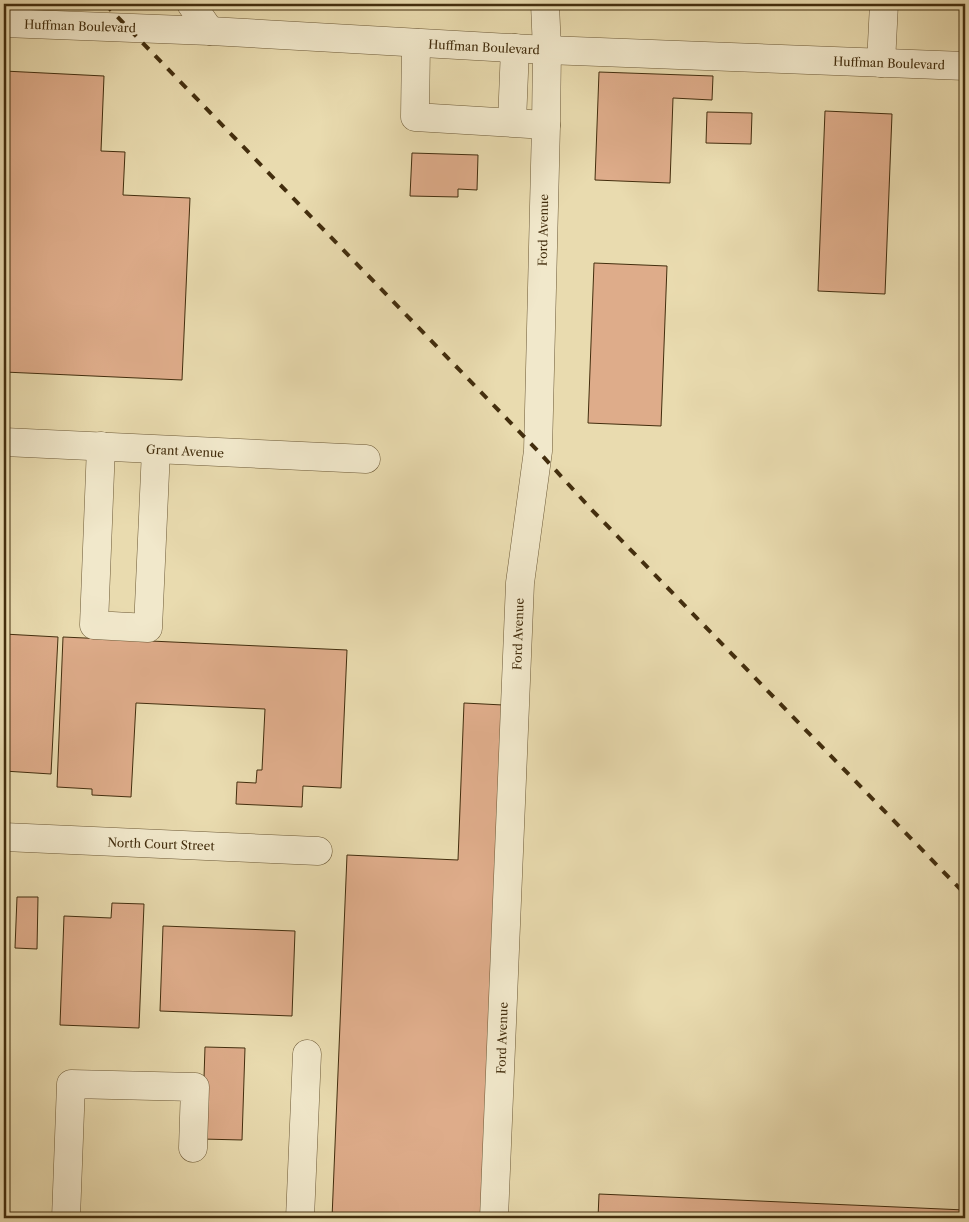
<svg xmlns="http://www.w3.org/2000/svg" width="969" height="1222" viewBox="0 0 969 1222" font-family="'Libre Caslon Text',serif">
<style>
.building{fill:#deac8a;stroke:#432e0e}
.lines{fill:none;stroke-linecap:round;stroke-linejoin:round}
.minor-casing{stroke:#6c5936;stroke-width:29}
.minor{stroke:#f1e8cb;stroke-width:28}
.rail{stroke:#432e0e;stroke-width:4;stroke-dasharray:9 9;stroke-linecap:butt}
.labels{text-anchor:middle;dominant-baseline:central;stroke-width:5;stroke-linejoin:round;paint-order:stroke}
.street-label{font-size:12px;fill:#432e0e;stroke:#f1e8cb}
</style>
<rect width="100%" height="100%" fill="#e9dbaf"/>
<filter id="stains"><feTurbulence type="fractalNoise" baseFrequency=".004" numOctaves="4"/><feColorMatrix values="0 0 0 0 .2 0 0 0 0 .09 0 0 0 0 .02 0 0 0 .5 -.17"/></filter>
<radialGradient id="worn" r=".72"><stop offset=".6" stop-color="#630" stop-opacity="0"/><stop offset="1" stop-color="#630" stop-opacity=".3"/></radialGradient>
<g class="building">
<path d="M4 71 104 76 101 151 125 152 123 195 190 198 182 380 4 372Z"/>
<path d="M599 72 713 76 712 100 673 98 670 183 595 180Z"/>
<path d="M825 111 892 114 885 294 818 291Z"/>
<path d="M707 112 752 113 751 144 706 143Z"/>
<path d="M412 153 478 155 477 190 458 189V197L410 196Z"/>
<path d="M965 225V361H961Z"/>
<path d="M594 263 667 266 661 426 588 423Z"/>
<path d="M4 634 58 637 51 774 4 771Z"/>
<path d="M63 637 347 650 341 788 303 786 302 807 236 804 237 782 256 783 257 770H262L265 709 136 703 131 797 92 795V789L57 787Z"/>
<path d="M464 703 503 705 482 1218H332L347 855 458 860Z"/>
<path d="M17 897H38L37 949 15 948Z"/>
<path d="M112 903 144 904 139 1028 60 1025 64 916 111 918Z"/>
<path d="M163 926 295 931 292 1016 160 1011Z"/>
<path d="M205 1047 245 1048 242 1140 202 1139Z"/>
<path d="M599 1194 965 1210V1218H598Z"/>
</g>
<g class="lines">
<g class="minor-casing">
<g id="minor">
<path d="M191 4 210 31"/>
<path d="M4 23 210 31 547 50 965 66"/>
<path d="M416 43 415 117 546 125"/>
<path d="M881 63 884 4"/>
<path d="M512 122 515 48"/>
<path d="M4 442 366 459"/>
<path d="M101 446 94 625 148 628 156 450"/>
<path d="M4 837 318 851"/>
<path d="M66 1218 71 1084 195 1087 193 1148"/>
<path d="M300 1218 307 1054"/>
<path d="M494 1218 520 583 538 451 546 125 547 50 545 4"/>
</g>
</g>
<use href="#minor" class="minor"/>
<path class="rail" d="M105 4 538 451 591 509 965 894"/>
</g>
<g class="labels">
<g class="street-label">
<text transform="translate(80 26) rotate(2)">Huffman Boulevard</text>
<text transform="translate(484 47) rotate(3)">Huffman Boulevard</text>
<text transform="translate(889 63) rotate(2)">Huffman Boulevard</text>
<text transform="translate(543 230) rotate(-89)">Ford Avenue</text>
<text transform="translate(185 451) rotate(3)">Grant Avenue</text>
<text transform="translate(518 634) rotate(-88)">Ford Avenue</text>
<text transform="translate(161 844) rotate(2)">North Court Street</text>
<text transform="translate(502 1038) rotate(-88)">Ford Avenue</text>
</g>
</g>
<rect width="969" height="1222" fill="none" stroke="#e9dbaf" stroke-width="20"/>
<rect x="5" y="5" width="959" height="1212" fill="none" stroke="#432e0e" stroke-width="2.5"/>
<rect x="10" y="10" width="949" height="1202" fill="none" stroke="#432e0e"/>
<rect width="100%" height="100%" filter="url(#stains)"/>
<rect width="100%" height="100%" fill="url(#worn)"/>
</svg>
